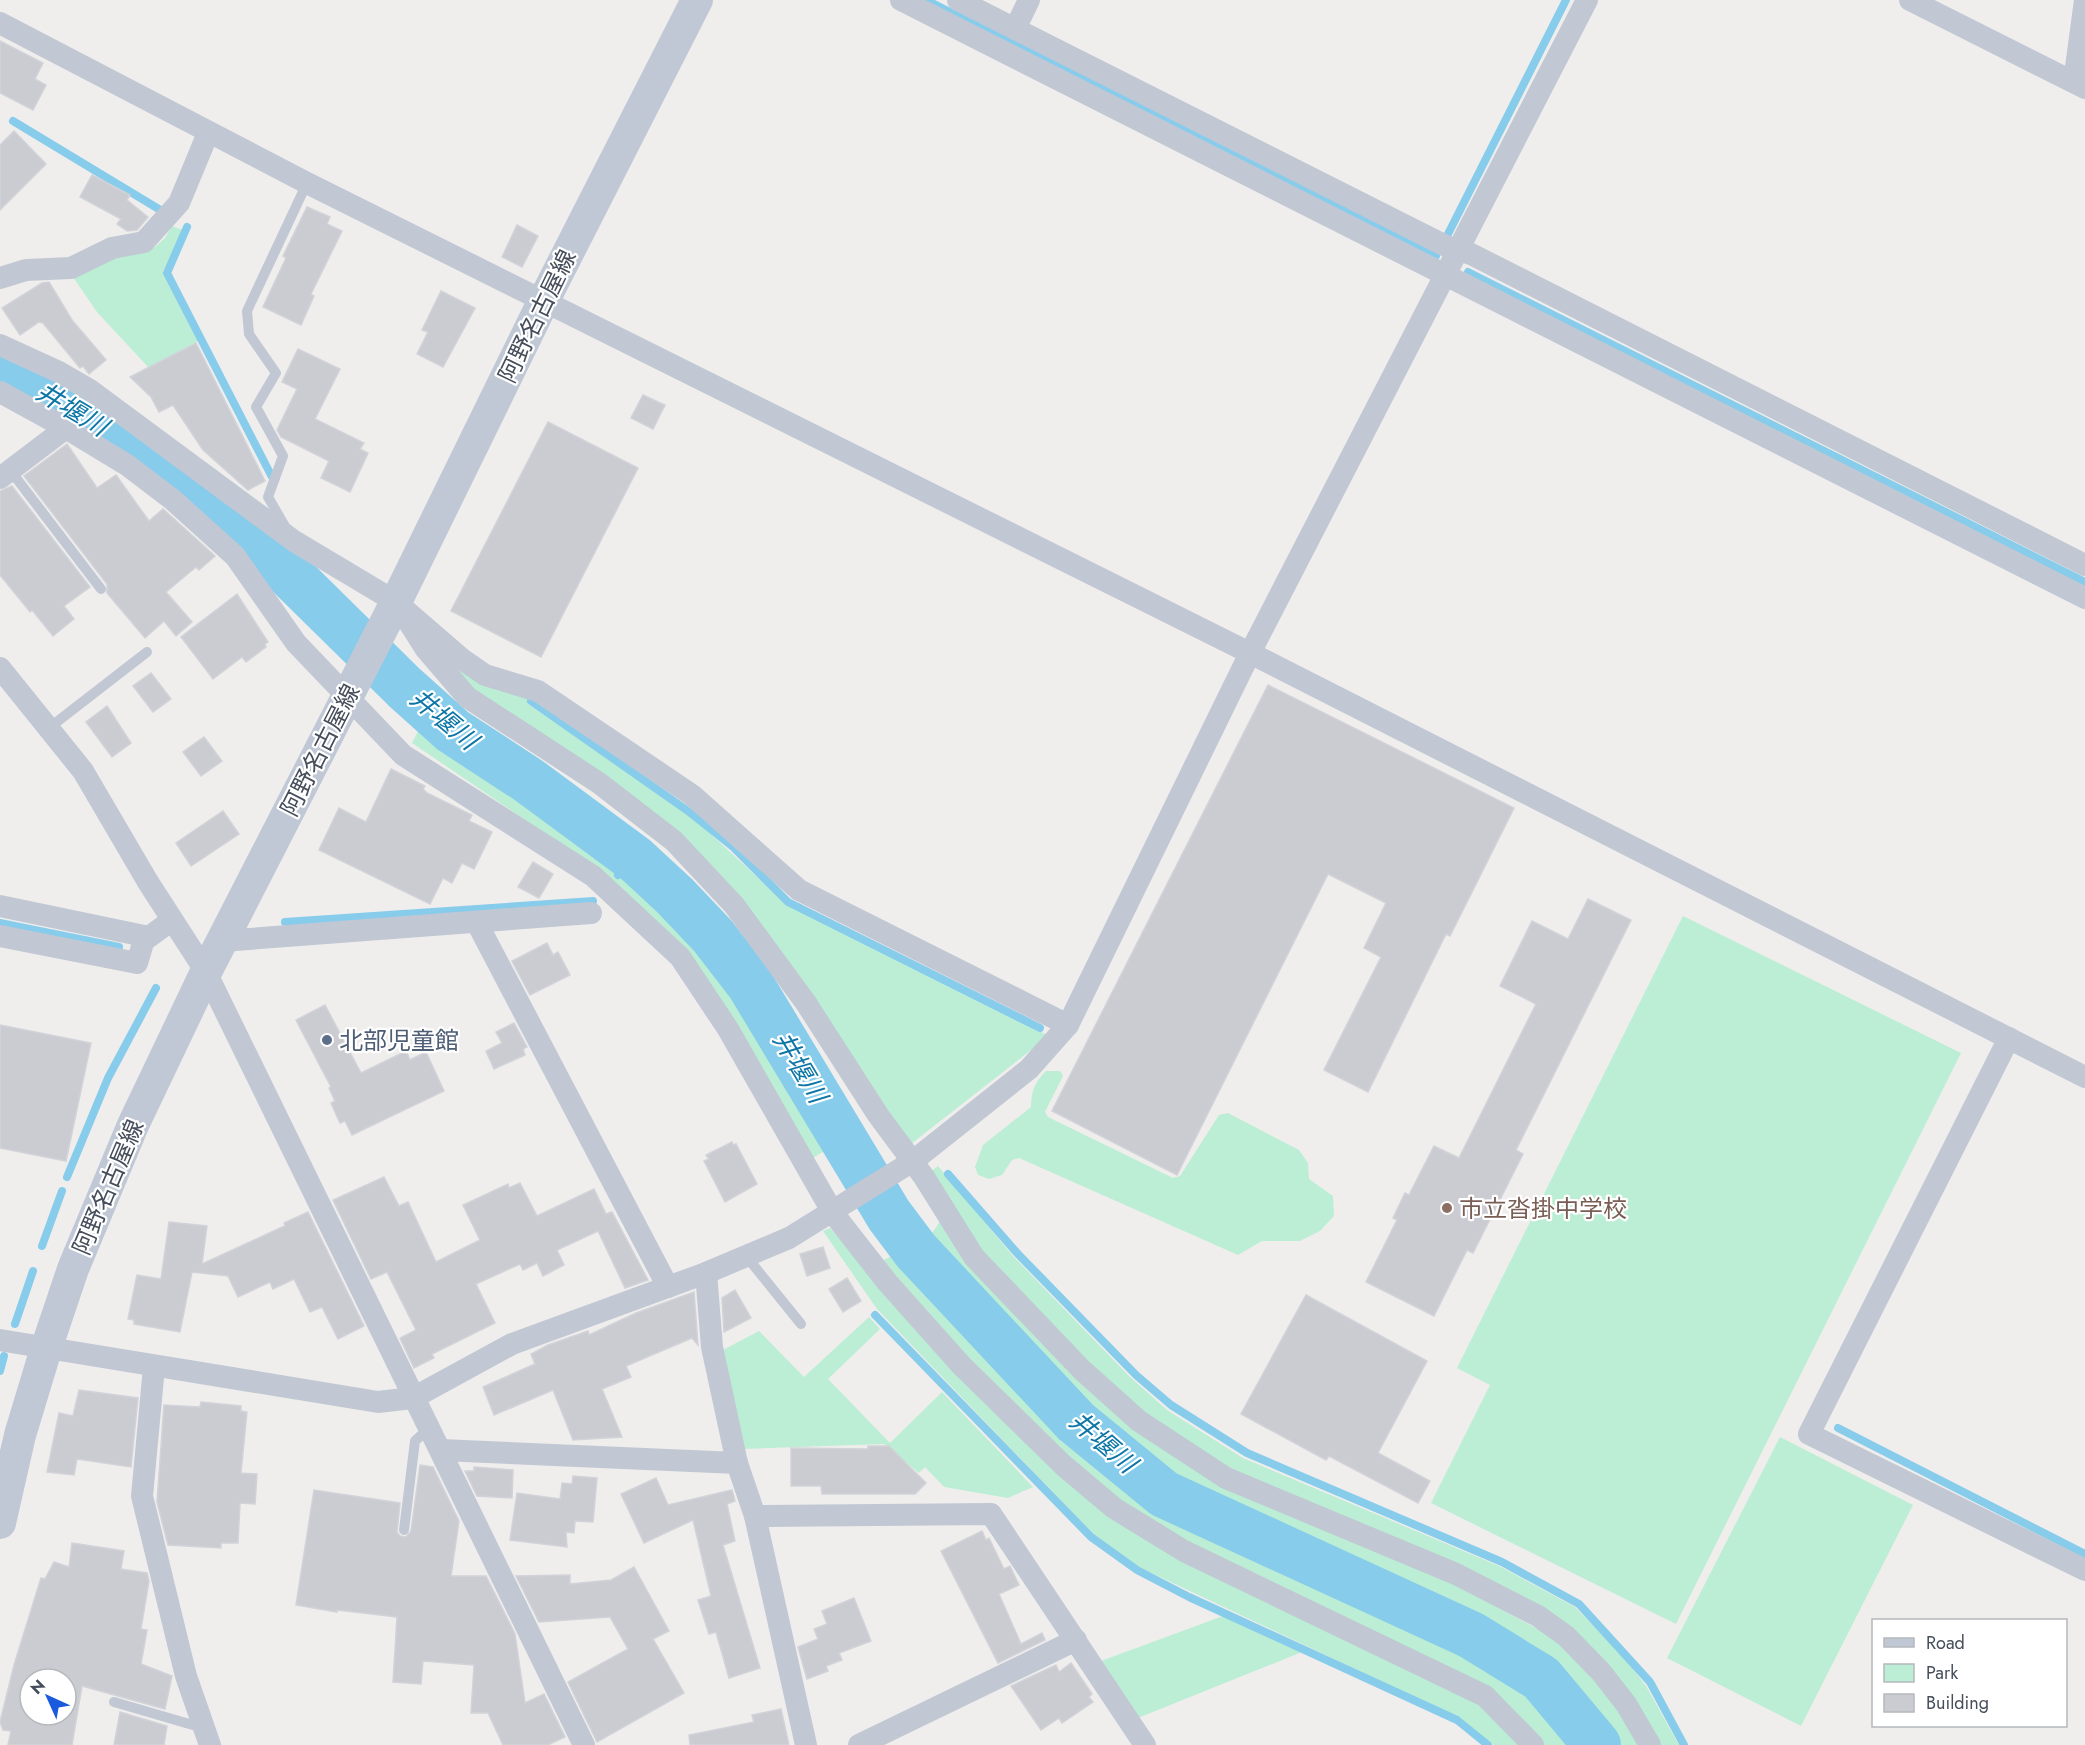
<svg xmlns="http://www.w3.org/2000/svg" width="2085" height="1745" viewBox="0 0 2085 1745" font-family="Jost,'Noto Sans JP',sans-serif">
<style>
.green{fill:#bbeed4}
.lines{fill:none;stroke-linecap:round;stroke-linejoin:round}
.stream{stroke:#88cceb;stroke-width:8}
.river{stroke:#88cceb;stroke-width:48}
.building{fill:#caccd2;stroke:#d1d3d9;stroke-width:1.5;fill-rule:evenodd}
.lane{stroke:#c1c8d3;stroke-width:10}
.street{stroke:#c1c8d3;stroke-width:22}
.secondary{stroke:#c0c8d6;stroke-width:32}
.service-dot{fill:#5c6f8a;stroke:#fff;stroke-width:2}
.education-dot{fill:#8d6e63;stroke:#fff;stroke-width:2}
.labels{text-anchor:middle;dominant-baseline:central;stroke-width:4.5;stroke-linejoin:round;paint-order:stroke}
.street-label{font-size:24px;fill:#464e5b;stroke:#fff}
.service-label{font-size:24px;fill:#4e5e75;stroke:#fff;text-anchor:start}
.education-label{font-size:24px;fill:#785e54;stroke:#fff;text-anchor:start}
.water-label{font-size:26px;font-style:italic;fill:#0d76a6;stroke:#fff}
</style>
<rect width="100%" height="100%" fill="#f0eeed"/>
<g class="green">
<path d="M172 226 183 230 163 272 198 341 149 368 97 312 71 274 110 258 155 247 165 238Z"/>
<path d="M452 668 532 695 528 704 687 812 786 904 1049 1036 911 1144 734 891 491 706Z"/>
<path d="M424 720 625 860 615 872 620 877 632 866 672 901 737 982 804 1088 829 1133 833 1146 811 1159 722 1002 593 866 412 743Z"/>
<path d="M1683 916 1961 1053 1676 1624 1431 1503 1490 1385 1457 1368Z"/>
<path d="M1046 1071H1060L1063 1076 1045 1112 1048 1117 1173 1178 1180 1176 1219 1115 1228 1113 1299 1150 1308 1163 1309 1179 1333 1196 1334 1216 1320 1231 1300 1241H1262L1238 1255 1019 1158 1012 1160 1002 1175 989 1179 978 1175 975 1167 983 1145 1031 1107C1031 1091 1035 1082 1046 1071Z"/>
<path d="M938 1166 1013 1256 1130 1377 1167 1410 1243 1458 1499 1566 1575 1607 1622 1655 1646 1686 1679 1745H1655L1571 1632 1235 1475 1146 1418 979 1254 930 1172Z"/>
<path d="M941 1220 1131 1424 1445 1579 1558 1640 1597 1678 1642 1745H1615C1596 1720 1578 1693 1555 1671 1516 1634 1462 1613 1413 1593 1336 1561 1254 1533 1180 1492 1130 1464 1087 1417 1047 1376 1005 1332 964 1289 926 1242Z"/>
<path d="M830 1228 1060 1472 1476 1699 1524 1745H1494L1461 1719 1139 1567 1093 1534 877 1309 823 1231Z"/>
<path d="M901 1251 909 1256 954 1310 1074 1432 1144 1491 1200 1526 1458 1648 1515 1681 1571 1745H1542L1495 1697 1260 1583 1120 1504 968 1363 882 1261Z"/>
<path d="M869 1317 880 1329 828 1379 890 1443 942 1392 1033 1487 1008 1498 944 1487 925 1467 919 1473 884 1444 743 1449 721 1351 759 1331 804 1377Z"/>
<path d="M1780 1437 1913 1505 1801 1726 1667 1658Z"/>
<path d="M1223 1616 1302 1652 1138 1718 1101 1661Z"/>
</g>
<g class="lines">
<g class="stream">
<path d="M926 0 1436 256"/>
<path d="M13 121 162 211"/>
<path d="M187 227 167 273 272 477"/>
<path d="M1448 234 1566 0"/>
<path d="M1468 272 2085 582"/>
<path d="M531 701 688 811 733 847 788 902 1040 1028"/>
<path d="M618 875 635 859"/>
<path d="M285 922 593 901"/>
<path d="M0 923 119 947"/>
<path d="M948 1174 1018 1254 1136 1375 1171 1405 1247 1453 1502 1562 1579 1604 1650 1682 1684 1745"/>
<path d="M67 1177 108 1078 156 988"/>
<path d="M42 1246 62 1191"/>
<path d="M875 1315 1091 1537 1137 1570 1189 1597 1457 1720 1488 1745"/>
<path d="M15 1324 33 1271"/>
<path d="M0 1371 4 1356"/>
<path d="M1838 1428 2085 1554"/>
</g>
<path class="river" d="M0 368 65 399 209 500 267 552 405 688 453 731 528 780 635 859 675 896 713 936 750 984 889 1215 916 1251 1076 1422 1164 1494 1471 1635 1541 1678 1597 1745"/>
</g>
<g class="building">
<path d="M0 41 43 63 35 79 46 85 33 110 0 93Z"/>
<path d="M14 131 46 164 0 210V145Z"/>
<path d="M92 175 130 195 127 200 148 217 137 230 127 231 117 224 121 219 80 197Z"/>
<path d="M307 207 330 217 327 224 342 231 311 294 314 296 301 325 263 307 286 258 283 256Z"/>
<path d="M517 225 538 236 522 267 502 257Z"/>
<path d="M49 282 72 320 106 360 89 374 83 366 80 368 43 323 39 322 20 335 2 308 42 283Z"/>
<path d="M441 291 475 308 443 367 417 354 428 332 422 330Z"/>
<path d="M196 343 265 481 248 490 203 450 173 405 159 412 151 397 130 377Z"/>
<path d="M298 349 340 369 315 419 364 443 360 449 368 453 350 492 321 478 329 461 281 437 277 430 297 389 282 382Z"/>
<path d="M643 395 665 405 653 429 631 418Z"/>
<path d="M548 422 638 468 541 657 451 611Z"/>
<path d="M67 444 97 488 116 475 149 521 163 509 215 556 199 570 196 567 166 592 192 622 176 636 164 621 145 638 107 593V584L24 476Z"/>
<path d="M12 486 90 587 64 606 74 619 53 636 32 610 30 612 0 575V491Z"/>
<path d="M237 594 268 642 265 644 266 647 246 662 242 657 213 679 181 637Z"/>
<path d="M151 673 171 699 153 712 133 686Z"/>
<path d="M1268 685 1514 808 1450 936 1446 934 1368 1092 1324 1070 1381 957 1364 948 1386 903 1328 874 1177 1175 1052 1111Z"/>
<path d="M107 706 131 743 112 757 86 722Z"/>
<path d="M204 737 222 761 201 776 183 752Z"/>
<path d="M391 769 425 786 423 789 427 793 472 815 469 821 492 832 474 869 462 863 452 883 443 878 430 904 319 850 339 808 366 822Z"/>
<path d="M223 811 239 834 191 866 176 843Z"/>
<path d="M533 862 553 874 539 898 518 887Z"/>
<path d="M1588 899 1631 920 1516 1150 1523 1154 1473 1253 1467 1250 1434 1316 1366 1282 1397 1220 1393 1218 1405 1193 1409 1195 1434 1146 1459 1158 1536 1004 1500 986 1532 921 1568 939Z"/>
<path d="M547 943 553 955 558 952 570 975 530 995 512 961Z"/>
<path d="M325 1005 361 1073 406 1051 410 1060 426 1052 444 1091 352 1135 345 1121 340 1123 331 1103 335 1101 329 1088 331 1087 296 1020Z"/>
<path d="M514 1023 527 1047 523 1049 525 1055 494 1069 486 1051 502 1043 496 1032Z"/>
<path d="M0 1025 91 1043 66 1161 0 1148Z"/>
<path d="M732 1142 733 1145 736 1144 757 1184 725 1202 704 1161 709 1159 706 1155Z"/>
<path d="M384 1177 399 1206 408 1202 436 1262 480 1240 463 1205 508 1184 509 1188 520 1183 537 1216 594 1189 606 1214 612 1212 648 1280 625 1288 598 1231 557 1250 564 1265 543 1276 537 1263 523 1270 520 1264 476 1284 495 1323 432 1354 434 1358 414 1368 400 1338 416 1330 387 1272 371 1279 333 1200Z"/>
<path d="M308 1212 364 1326 338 1339 322 1307 310 1312 294 1279 273 1289 270 1282 238 1297 228 1276 192 1272 180 1332 134 1324V1320L128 1319 137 1275 161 1279 169 1222 207 1226 202 1264 280 1228 285 1226 284 1223Z"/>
<path d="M823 1247 830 1268 807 1276 800 1254Z"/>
<path d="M847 1278 861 1301 843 1312 829 1289Z"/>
<path d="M735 1290 751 1318 724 1332 722 1298Z"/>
<path d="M694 1292 698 1345 692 1338 626 1366 631 1377 602 1389 622 1437 573 1440 553 1390 494 1415 483 1387 535 1364 531 1354 548 1345 588 1331 589 1335 636 1313Z"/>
<path d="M1306 1295 1427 1361 1378 1453 1430 1481 1418 1503 1329 1456 1326 1460 1241 1414Z"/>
<path d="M79 1390 138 1398 131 1467 77 1459 74 1475 47 1472 59 1413 73 1416Z"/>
<path d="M201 1402 241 1406V1411L247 1412 241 1473 257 1474 255 1504 240 1503 238 1543H221V1548L168 1545 157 1502 164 1405 200 1407Z"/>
<path d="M868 1446H889L926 1483 915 1494H822L821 1486H791V1448L868 1449Z"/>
<path d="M420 1465 433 1467 459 1521 451 1576H486L515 1634 525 1703 544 1694 565 1737 548 1745H503L488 1713H471L474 1665 423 1661 421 1684 393 1682 397 1617 337 1610V1612L296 1605 314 1490 400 1503 397 1532 400 1536 406 1537 411 1531Z"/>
<path d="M474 1467 513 1470 512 1498 477 1496 465 1471H474Z"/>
<path d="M573 1476 597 1478 593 1522 575 1521 574 1533 566 1532 567 1547 510 1540 517 1493 560 1499 562 1483 572 1484Z"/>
<path d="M656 1478 668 1505 732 1490 735 1501 727 1504 735 1541 723 1545 760 1668 729 1678 716 1632 709 1634 698 1600 711 1596 693 1520 644 1543 621 1494Z"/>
<path d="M982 1531 986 1540 989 1538 1004 1569 1010 1566 1019 1585 999 1594 1021 1644 1042 1633 1045 1640 998 1663 941 1551Z"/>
<path d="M72 1543 124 1551 121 1569 147 1573 149 1581 141 1629 147 1630 141 1664 172 1676 165 1709 82 1686 72 1745H8L11 1731 3 1730 0 1722 14 1665 41 1578 45 1579 54 1562 69 1567ZM30 1679H66V1715H30Z"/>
<path d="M634 1567 669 1631 653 1639 684 1693 597 1742 568 1682 628 1649 610 1617 539 1622 516 1576 570 1575V1584L611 1580Z"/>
<path d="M854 1598 871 1641 839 1653 842 1660 826 1666 828 1671 807 1679 798 1647 818 1639 814 1629 827 1624 822 1611Z"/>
<path d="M1071 1663 1092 1694 1089 1697 1093 1702 1062 1723 1059 1718 1041 1730 1011 1686 1056 1665 1059 1672Z"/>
<path d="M781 1709 789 1745H690L689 1735 754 1722 752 1715Z"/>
<path d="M120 1712 167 1726 164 1745H114Z"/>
</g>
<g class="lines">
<g class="lane">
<path d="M10 470 101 589"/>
<path d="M286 528 268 497 283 456 256 407 276 373 249 334 247 311 307 183"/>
<path d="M49 728 147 652"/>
<path d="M746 1256 801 1324"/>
<path d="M404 1530 415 1441 429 1428"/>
<path d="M114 1702 203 1728"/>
</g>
<g class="street">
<path d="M901 0 2085 598"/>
<path d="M958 0 1446 246 1471 254 2085 565"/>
<path d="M1910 0 2085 88"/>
<path d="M0 23 307 183 1250 653 2085 1077"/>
<path d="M1015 29 1029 0"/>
<path d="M2074 82 2085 0"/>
<path d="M0 278 26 270 71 268 112 248 144 242 179 203 208 133"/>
<path d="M0 345 59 372 90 390 294 541 396 602 462 659 485 675 538 691 692 795 799 890 1068 1025"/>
<path d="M0 392 66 428 127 465 173 500 235 556 296 643 403 755 593 876 680 957 728 1029 833 1213 887 1282 961 1365 1063 1465 1114 1508 1184 1551 1485 1696 1533 1745"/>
<path d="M0 478 66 428"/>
<path d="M396 602 425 648 467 697 599 783 674 841 734 905 806 1003 878 1115 924 1177 974 1257 1082 1370 1139 1421 1226 1478 1456 1574 1538 1616 1566 1636 1601 1672 1626 1704 1650 1745"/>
<path d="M0 668 83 771 148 882 206 972 584 1745"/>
<path d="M0 906 149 937 172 920"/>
<path d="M477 923 668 1287"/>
<path d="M0 936 137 963 145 936"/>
<path d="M222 941 591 913"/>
<path d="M2009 1038 1809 1434 2085 1570"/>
<path d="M706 1273 712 1347 737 1463 755 1516 806 1745"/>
<path d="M0 1340 378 1402 413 1398 512 1344 706 1273 789 1238 913 1161 1029 1069 1068 1025 1250 653 1587 0"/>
<path d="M154 1367 142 1496 186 1676 210 1745"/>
<path d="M441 1450 737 1463"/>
<path d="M755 1516 991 1514 1145 1745"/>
<path d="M859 1745 1076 1640"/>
</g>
<path class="secondary" d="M0 1523 20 1435 46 1349 73 1269 133 1125 206 972 396 602 543 302 697 0"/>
</g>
<circle class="service-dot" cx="327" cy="1040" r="6"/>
<circle class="education-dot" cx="1447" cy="1208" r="6"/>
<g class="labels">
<g class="street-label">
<text transform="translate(537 316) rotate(-64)">阿野名古屋線</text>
<text transform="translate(320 750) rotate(-63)">阿野名古屋線</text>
<text transform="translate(108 1187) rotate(-67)">阿野名古屋線</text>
</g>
<g class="service-label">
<text x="339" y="1040">北部児童館</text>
</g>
<g class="education-label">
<text x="1459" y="1208">市立沓掛中学校</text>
</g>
<g class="water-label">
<text transform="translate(72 409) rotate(31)">井堰川</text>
<text transform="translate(444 719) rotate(40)">井堰川</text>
<text transform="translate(800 1067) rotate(59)">井堰川</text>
<text transform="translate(1103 1442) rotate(41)">井堰川</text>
</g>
</g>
<rect x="1872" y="1619" width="195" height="108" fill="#ffffff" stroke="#b5b8bd" stroke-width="1.5"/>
<rect x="1884" y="1638" width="30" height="9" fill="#c0c8d6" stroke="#b5b8bd" stroke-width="1.5"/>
<text x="1926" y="1649" font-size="18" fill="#464e5b">Road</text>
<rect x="1884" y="1664" width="30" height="18" fill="#bbeed4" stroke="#b5b8bd" stroke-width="1.5"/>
<text x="1926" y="1679" font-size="18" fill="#464e5b">Park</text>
<rect x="1884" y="1694" width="30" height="18" fill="#caccd2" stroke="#b5b8bd" stroke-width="1.5"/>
<text x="1926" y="1709" font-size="18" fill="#464e5b">Building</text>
<g transform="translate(48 1697) rotate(315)"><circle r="28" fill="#ffffff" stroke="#b5b8bd" stroke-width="1.5"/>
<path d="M0-4.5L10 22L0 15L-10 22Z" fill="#1a5bdd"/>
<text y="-9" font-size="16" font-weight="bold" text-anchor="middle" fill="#464e5b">N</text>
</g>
</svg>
